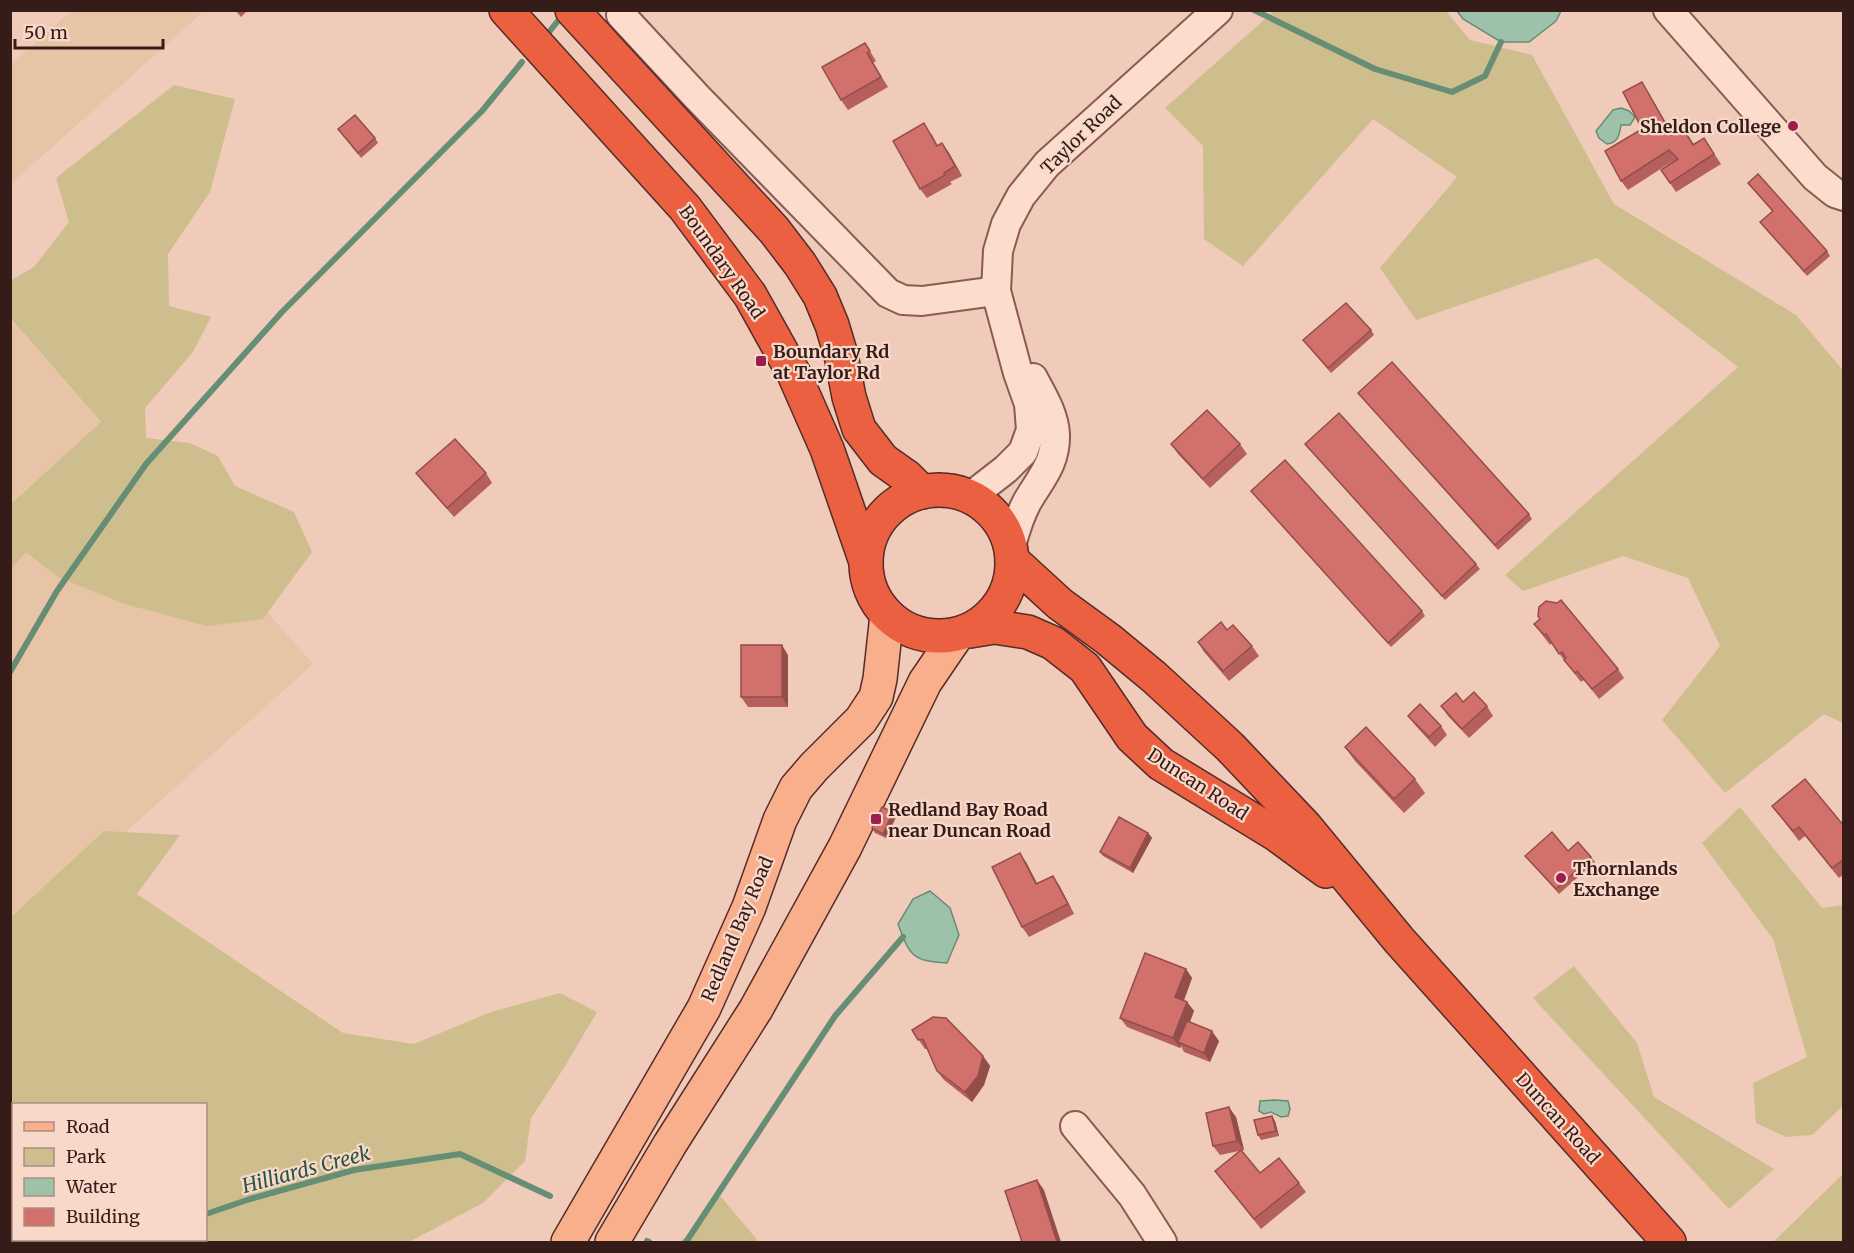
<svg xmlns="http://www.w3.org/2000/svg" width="1854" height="1253" viewBox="0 0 1854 1253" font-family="Merriweather,serif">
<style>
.farmland{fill:#e7c4a6}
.green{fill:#cfbe8d}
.water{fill:#9ec1aa;stroke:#668e75;stroke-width:1.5}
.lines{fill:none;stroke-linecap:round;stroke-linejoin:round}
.stream{stroke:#668e75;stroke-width:6}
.minor-casing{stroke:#885b53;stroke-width:32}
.major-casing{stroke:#552c28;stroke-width:36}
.highway-casing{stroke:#552c28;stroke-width:36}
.minor{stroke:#fcdccc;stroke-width:28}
.major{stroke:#f9ae8c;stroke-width:33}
.highway{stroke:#ea6040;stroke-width:33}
.wall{fill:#b5605d}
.shaded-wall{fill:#934e4c}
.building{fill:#d2706c;stroke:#934e4c;stroke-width:1.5}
.poi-dot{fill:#9c1e4e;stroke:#f8d9c9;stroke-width:2}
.labels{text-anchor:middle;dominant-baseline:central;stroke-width:4.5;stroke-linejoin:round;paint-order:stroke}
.poi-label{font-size:18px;font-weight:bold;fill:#361c19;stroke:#f8d9c9;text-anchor:start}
.street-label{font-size:18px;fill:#361c19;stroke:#f8d9c9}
.water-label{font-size:20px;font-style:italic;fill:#275742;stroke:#f8d9c9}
</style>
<rect width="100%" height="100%" fill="#f1cbb9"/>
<g class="farmland">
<path d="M71 11H204L11 184V65Z"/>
<path d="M10 319 313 664 11 935H10Z"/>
</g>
<g class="green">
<path d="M1274 11H1446L1470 40 1532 55 1614 204 1796 315 1843 370V723L1824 714 1725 793 1662 720 1720 646 1688 578 1623 556 1523 591 1505 575 1738 367 1597 258 1416 320 1380 268 1457 177 1373 119 1243 266 1204 239 1203 146 1165 108Z"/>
<path d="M174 85 235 99 210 192 168 254 169 306 211 317 193 352 145 408 146 438 190 443 218 456 235 486 294 512 312 552 263 619 207 626 125 604 58 577 26 552 11 569V504L101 422 11 319V280L34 267 69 222 56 178Z"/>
<path d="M1740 807 1822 908 1843 905V1106L1812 1135 1786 1137 1756 1123 1753 1083 1807 1057 1773 939 1702 843Z"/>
<path d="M104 831 180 835 137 894 343 1033 414 1044 491 1012 560 993 597 1012 562 1071 531 1118 525 1161 483 1203 409 1242H11L14 1240H206V1104H14L13 1158 10 1154V918Z"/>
<path d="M1574 966 1637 1043 1654 1097 1774 1169 1729 1209 1533 998Z"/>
<path d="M1843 1174V1242H1773Z"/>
<path d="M717 1192 759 1242H680L690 1232Z"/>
</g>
<g class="water">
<path d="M1457 11H1561L1556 21 1529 42H1501L1463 19Z"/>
<path d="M1621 108 1629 111 1635 117 1630 125H1621C1619 136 1618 143 1607 144L1599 138 1596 131 1613 110Z"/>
<path d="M930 891 950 908 959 935 947 963C912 961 910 956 898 924L913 899Z"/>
<path d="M1275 1100 1288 1101 1290 1109 1288 1116 1281 1117 1271 1112 1264 1114 1259 1111 1260 1101Z"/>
</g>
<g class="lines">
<g class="stream">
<path d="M1254 10 1375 69 1452 92 1485 76 1501 42"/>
<path d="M546 36 557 22"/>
<path d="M10 672 57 591 146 464 282 312 482 111 522 62"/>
<path d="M206 1214 250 1199 354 1170 460 1154 550 1196"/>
<path d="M647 1241 649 1242"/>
<path d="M43 1242V1240"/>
<path d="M123 1242 132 1240"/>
<path d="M686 1242 835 1016 903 937"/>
</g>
<g class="minor-casing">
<g id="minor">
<path d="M1668 10 1815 177 1835 193 1844 196"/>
<path d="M621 15 697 97 888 293 903 300 922 301 996 291"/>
<path d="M970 497 1006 469 1023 452 1031 430 1029 404 1018 373 996 291 998 251 1006 224 1021 196 1047 164 1218 10"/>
<path d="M1011 546C1015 531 1019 517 1027 502 1040 479 1056 464 1055 434 1054 414 1042 395 1033 378"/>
<path d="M1075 1126 1132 1195 1162 1242"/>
</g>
</g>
<g class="major-casing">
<g id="major">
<path d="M568 1242 704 1008 749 907 780 820 796 788 814 767 861 720 876 697 880 679 887 615"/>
<path d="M612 1242 670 1144 756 1009 845 847 925 682 957 635"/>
</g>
</g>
<g class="highway-casing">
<g id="highway">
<path d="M506 10 685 208 750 295 794 374 827 449 865 559"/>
<path d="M572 10 774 230 800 264 820 296 832 325 841 355 849 397 859 429 883 460 907 477 922 492"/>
<circle cx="939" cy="563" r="73"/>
<path d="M1013 561 1060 604 1108 639 1154 677 1230 747 1305 826 1399 940 1669 1242"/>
<path d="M970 631 994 627 1028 632 1053 643 1085 668 1132 737 1161 764 1277 835 1326 871"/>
</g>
</g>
<use href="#minor" class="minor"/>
<use href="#major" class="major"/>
<use href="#highway" class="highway"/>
</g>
<g class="wall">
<path d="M235 10H248L241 17Z"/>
<path d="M865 43 876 61 873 63 888 87 848 110 841 100Z"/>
<path d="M1648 92 1673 135 1684 130 1694 144 1704 138 1721 164 1676 192 1661 170 1676 159 1628 190 1621 181 1642 129Z"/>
<path d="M931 133 938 146 942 143 949 153 962 176 950 182 952 184 927 198 920 189Z"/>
<path d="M342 134 375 138 378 143 361 158Z"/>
<path d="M1748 183 1827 251 1830 256 1807 276 1760 222 1772 211Z"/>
<path d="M1371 330 1374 335 1331 373 1303 340Z"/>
<path d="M1358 393 1529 514 1532 519 1498 550Z"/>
<path d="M1171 444H1240L1247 454 1210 488 1178 454Z"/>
<path d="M1305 444 1476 564 1480 569 1445 600Z"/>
<path d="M416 473H486L492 483 454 517 423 482Z"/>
<path d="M1251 491 1422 611 1425 616 1391 647Z"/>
<path d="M1534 624 1618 669 1624 678 1599 699 1584 680 1581 682 1566 663 1552 643 1550 645Z"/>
<path d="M1227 630 1252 646 1259 656 1229 681 1204 652 1198 642Z"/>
<path d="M788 655V707H748L741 697Z"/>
<path d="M1441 706H1487L1493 716 1469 738 1448 716Z"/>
<path d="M1408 716 1441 726 1447 735 1435 747 1415 725Z"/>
<path d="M1345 747 1415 779 1425 793 1404 813 1355 761Z"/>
<path d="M1772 806 1844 826V874L1839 878 1805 836 1799 841Z"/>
<path d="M893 812 896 817 886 838 875 833 872 828Z"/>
<path d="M1148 833 1152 838 1133 873 1103 856 1100 852Z"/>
<path d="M1568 851 1591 857 1595 862 1559 894 1525 856Z"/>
<path d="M1026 862 1037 883 1059 885 1074 914 1029 937 1022 927Z"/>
<path d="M1186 969 1192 978 1184 1001 1187 1002 1194 1011 1190 1022 1219 1041 1210 1062 1184 1052 1181 1046 1180 1048 1127 1027 1120 1018Z"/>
<path d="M912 1030 983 1056 990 1066 984 1085 972 1102 944 1080 937 1071 927 1049H925Z"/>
<path d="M1236 1117 1244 1150 1241 1151 1260 1173 1299 1183 1306 1192 1261 1229 1215 1171 1239 1151 1220 1155 1213 1146Z"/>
<path d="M1275 1121 1279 1136 1261 1140 1258 1135Z"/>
</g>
<g class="shaded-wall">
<path d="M1642 82 1648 92 1678 144 1672 135Z"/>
<path d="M942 143 949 153 962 176 955 166Z"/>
<path d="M782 645 788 655V707L782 697Z"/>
<path d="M893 812 896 817 886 838 883 834Z"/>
<path d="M1148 833 1152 838 1133 873 1130 868Z"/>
<path d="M1020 853 1026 862 1042 894 1036 884Z"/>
<path d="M1053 876 1059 885 1074 914 1068 904Z"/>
<path d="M1186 969 1192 978 1181 1006 1175 997Z"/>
<path d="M1187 1002 1194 1011 1181 1044 1178 1042 1181 1046 1180 1048 1173 1038Z"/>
<path d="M1212 1031 1219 1041 1210 1062 1204 1053Z"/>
<path d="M983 1056 990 1066 984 1085 972 1102 965 1092Z"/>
<path d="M1229 1107 1236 1117 1244 1150 1237 1141Z"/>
<path d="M1272 1116 1275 1121 1279 1136 1276 1131Z"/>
<path d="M1037 1180 1044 1190 1061 1242H1057Z"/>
</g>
<g class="building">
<path d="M865 43 870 51 867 53 881 77 841 100 822 67Z"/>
<path d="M1642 82 1672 135 1684 130 1693 145 1704 138 1714 154 1670 183 1661 170 1678 159 1669 150 1621 181 1605 151 1642 129 1623 92Z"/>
<path d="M355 115 375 138 358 153 338 129Z"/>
<path d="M924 123 937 146 942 143 955 166 944 173 945 175 920 189 893 141Z"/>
<path d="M1758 174 1827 251 1804 271 1760 222 1773 211 1748 183Z"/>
<path d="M1346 303 1371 330 1328 368 1303 340Z"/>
<path d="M1392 362 1529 514 1495 545 1358 393Z"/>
<path d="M1207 410 1240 444 1203 479 1171 444Z"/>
<path d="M1339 413 1476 564 1442 596 1305 444Z"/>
<path d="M455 439 486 473 447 508 416 473Z"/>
<path d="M1285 460 1422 611 1388 643 1251 491Z"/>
<path d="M1561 600 1618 669 1592 689 1577 671 1575 673 1564 660 1566 658 1562 652 1559 654 1546 634 1544 635 1534 624 1540 619 1538 616 1539 607 1546 601 1557 603Z"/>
<path d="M1221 622 1227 630 1233 625 1252 646 1223 671 1198 642Z"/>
<rect x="741" y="645" width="41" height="52"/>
<path d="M1474 692 1487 706 1462 729 1441 706 1456 693 1463 702Z"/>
<path d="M1420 704 1441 726 1429 737 1408 716Z"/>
<path d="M1366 727 1415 779 1394 799 1345 747Z"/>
<path d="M1805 779 1844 826V859L1832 868 1799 827 1793 831 1772 806Z"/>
<path d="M882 807 893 812 883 834 872 828Z"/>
<path d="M1119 817 1148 833 1130 868 1100 852Z"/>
<path d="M1552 832 1568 851 1578 842 1591 857 1556 889 1525 856Z"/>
<path d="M1020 853 1036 884 1053 876 1068 904 1022 927 992 867Z"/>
<path d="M1145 953 1186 969 1175 997 1187 1002 1173 1038 1120 1018Z"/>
<path d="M933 1017 946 1018 983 1056 978 1076 965 1092 937 1071 923 1039 918 1040 912 1030Z"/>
<path d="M1187 1021 1212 1031 1204 1053 1178 1042Z"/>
<path d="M1229 1107 1237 1141 1213 1146 1206 1113Z"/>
<path d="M1272 1116 1276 1131 1258 1135 1254 1120Z"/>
<path d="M1241 1150 1260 1173 1279 1158 1299 1183 1254 1219 1215 1171Z"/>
<path d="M1037 1180 1057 1242H1022L1005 1191Z"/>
</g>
<g class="poi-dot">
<circle cx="1793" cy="126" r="6"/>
<rect x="755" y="355" width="12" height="12" rx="3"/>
<rect x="870" y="813" width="12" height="12" rx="3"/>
<circle cx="1561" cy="878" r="6"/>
</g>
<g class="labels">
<g class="poi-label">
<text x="1781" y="126" text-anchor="end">Sheldon College</text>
<text x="773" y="351">Boundary Rd<tspan x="773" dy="21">at Taylor Rd</tspan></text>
<text x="888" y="809">Redland Bay Road<tspan x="888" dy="21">near Duncan Road</tspan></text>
<text x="1573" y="868">Thornlands<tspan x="1573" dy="21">Exchange</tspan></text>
</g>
<g class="street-label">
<text transform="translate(1081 135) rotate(-44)">Taylor Road</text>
<text transform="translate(722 262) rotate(55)">Boundary Road</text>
<text transform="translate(1198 784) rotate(33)">Duncan Road</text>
<text transform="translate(737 929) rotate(-67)">Redland Bay Road</text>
<text transform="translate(1558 1118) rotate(48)">Duncan Road</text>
</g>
<g class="water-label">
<text transform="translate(306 1169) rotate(-15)">Hilliards Creek</text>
</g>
</g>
<rect width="1854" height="1253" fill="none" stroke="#361c19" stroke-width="24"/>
<rect x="12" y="1103" width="195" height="138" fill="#f8d9c9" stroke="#aa8d83" stroke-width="1.5"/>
<rect x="24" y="1122" width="30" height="9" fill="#f9ae8c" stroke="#aa8d83" stroke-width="1.5"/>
<text x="66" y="1133" font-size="18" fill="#361c19">Road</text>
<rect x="24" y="1148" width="30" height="18" fill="#cfbe8d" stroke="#aa8d83" stroke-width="1.5"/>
<text x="66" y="1163" font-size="18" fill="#361c19">Park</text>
<rect x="24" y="1178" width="30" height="18" fill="#9ec1aa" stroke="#aa8d83" stroke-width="1.5"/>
<text x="66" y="1193" font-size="18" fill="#361c19">Water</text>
<rect x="24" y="1208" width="30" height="18" fill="#d2706c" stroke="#aa8d83" stroke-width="1.5"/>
<text x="66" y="1223" font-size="18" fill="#361c19">Building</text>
<path d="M15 39v9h148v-9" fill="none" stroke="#361c19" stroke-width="3"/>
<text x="24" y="39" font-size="18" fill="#361c19" stroke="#f8d9c9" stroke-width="4.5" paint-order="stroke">50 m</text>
</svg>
